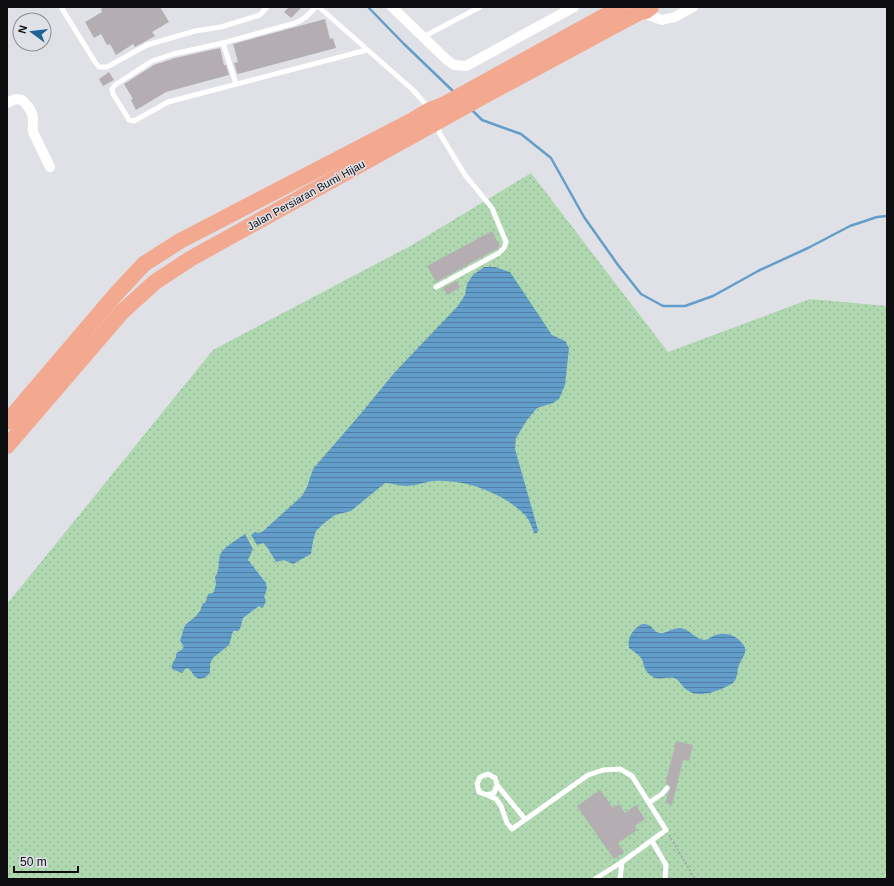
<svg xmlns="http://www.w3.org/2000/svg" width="894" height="886" viewBox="0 0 894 886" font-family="Arial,sans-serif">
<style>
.green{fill:url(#green-dots)}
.water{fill:url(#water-rules)}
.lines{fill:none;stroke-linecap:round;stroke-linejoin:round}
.stream{stroke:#639ecb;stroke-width:2.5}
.building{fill:#b4aeb2}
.path{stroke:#a1a1a6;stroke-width:1.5;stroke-dasharray:2 2;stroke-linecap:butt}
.service{stroke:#fff;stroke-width:5}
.minor{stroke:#fff;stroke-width:10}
.primary{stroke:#f3a98f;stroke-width:16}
.labels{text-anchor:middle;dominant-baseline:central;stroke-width:3;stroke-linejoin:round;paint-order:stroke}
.street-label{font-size:11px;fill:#0e0e10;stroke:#e0e1e7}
</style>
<defs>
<pattern id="green-dots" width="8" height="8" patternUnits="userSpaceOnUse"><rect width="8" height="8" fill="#afd8b1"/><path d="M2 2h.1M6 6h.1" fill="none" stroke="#95b897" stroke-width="1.8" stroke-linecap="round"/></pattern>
<pattern id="water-rules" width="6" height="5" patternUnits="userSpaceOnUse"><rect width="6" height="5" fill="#639ecb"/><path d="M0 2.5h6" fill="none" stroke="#507fa3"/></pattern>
</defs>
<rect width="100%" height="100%" fill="#e0e1e7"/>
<path class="green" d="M531 173 668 352 810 299 887 306V879H7V604L213 350 412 245Z"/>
<g class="water">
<path d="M484 267H495L510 272 552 335 565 341 569 348 565 385 559 399 553 403 537 408 527 420 516 438 515 449 538 530 537 533H534C532 528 530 521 526 516 504 493 465 479 434 481 424 482 415 486 406 486 399 486 392 483 385 483L351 511 335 515 323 524 316 531 313 541 311 554 293 564 284 560 276 562 267 547 263 543 257 545 251 535 255 532 258 533 262 532 302 496 307 487 313 469 363 411 394 373 457 307 465 295 467 284 473 275Z"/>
<path d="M245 534 253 549 248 560 266 583 267 589 264 597 266 600 264 606 262 608 259 606 243 618 240 629 238 631H233L229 645 213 658 210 664V672L208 675 204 678 199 679 194 676 191 671 188 668 185 669 182 673 172 669C171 664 174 662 176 657V654C180 649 188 650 180 641L185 625 196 616 200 611 203 603H205L207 598 208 594 212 593 214 592 216 584 215 577C220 571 218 562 220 555 223 547 238 539 245 534Z"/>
<path d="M642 624C654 624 652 632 660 633 665 634 673 628 680 628 690 629 696 640 705 640 709 639 712 636 716 635 725 632 735 635 741 642 749 650 744 655 740 663 736 669 739 677 733 683 732 684 729 685 728 686 717 691 699 699 687 690 682 687 680 680 674 678 667 676 660 681 653 677 649 675 645 670 644 666 643 663 643 660 641 658 638 654 633 651 629 648 627 637 633 629 642 624Z"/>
</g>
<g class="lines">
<g class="stream">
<path d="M368 7 404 44 455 93"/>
<path d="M471 109 482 120 521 134 551 158 584 217 618 265 641 294 663 306H685L713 296 758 271 808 248 850 226 877 217 887 216"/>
</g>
</g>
<g class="building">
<path d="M105 7H160L169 22 152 32 155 36 135 47 133 44 116 55 110 44 107 45 101 34 94 38 85 22 102 12 101 9Z"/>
<path d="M289 7H302L291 18 284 12Z"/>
<path d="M325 19 330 39 333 38 336 48 238 74 237 73 234 63 238 62 233 44Z"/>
<path d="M220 48 224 65H226L229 75 166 92 136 110 131 100 133 99 124 84 154 65 175 58Z"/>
<path d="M109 72 114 80 103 86 99 79Z"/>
<path d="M492 231 500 246 497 249 436 282 427 266Z"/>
<path d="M456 281 460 287 448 295 443 288Z"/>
<path d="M676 741 693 745 689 761 683 760 672 805 666 803 668 793 671 788 669 785 667 784 665 785Z"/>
<path d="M600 790 613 808 619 804 625 813 636 805 645 819 635 826 637 830 618 843 624 852 614 859 577 806Z"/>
</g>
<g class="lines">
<path class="path" d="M669 835 695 879"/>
<g class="service">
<path d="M61 7 95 62 99 67H107L147 45 195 31 221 27 260 15 267 7"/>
<path d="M316 7C309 14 304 20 295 23L223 43 173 54 152 61 115 85 112 89 113 94 128 118 129 120 134 121 168 102 367 50"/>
<path d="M319 7 413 90 429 108"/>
<path d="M423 37 480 7"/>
<path d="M223 43 236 84"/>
<path d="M436 287 499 253 504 248 506 242 492 208 465 175 440 134 437 124"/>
<path d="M497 785 494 793 487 795 479 792 477 784 480 777 488 774 495 778 497 785 525 819"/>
<path d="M487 795 496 799 501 806 507 823 512 829 588 775 603 770 620 769 632 776 666 830 622 862 595 879"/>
<path d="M650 802 662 794 667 788"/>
<path d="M652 841 666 865 665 879"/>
<path d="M620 879 622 862"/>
</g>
<g class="minor">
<path d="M392 7 447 60 454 65 466 66 574 7"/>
<path d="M640 12 662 20 675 17 693 7"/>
<path d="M7 103 15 99 22 100C27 105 33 111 33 119 33 124 32 126 33 132L50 167"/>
</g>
<g class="primary">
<path d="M7 422 116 294 144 264 180 241 413 120 430 110 443 105 621 7"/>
<path d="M7 446 122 312 155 282 190 259 484 96 640 12 646 11 651 7"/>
</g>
</g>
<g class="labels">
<g class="street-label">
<text transform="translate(306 195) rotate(-29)">Jalan Persiaran Bumi Hijau</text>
</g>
</g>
<rect width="894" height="886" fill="none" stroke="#0e0e10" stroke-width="16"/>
<g transform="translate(32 32) rotate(285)"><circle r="19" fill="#e0e1e7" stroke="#8c8d91"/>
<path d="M0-3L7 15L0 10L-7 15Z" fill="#1f6398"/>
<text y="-6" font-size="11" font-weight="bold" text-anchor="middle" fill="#0e0e10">N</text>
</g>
<path d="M14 866v6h64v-6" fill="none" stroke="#0e0e10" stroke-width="2"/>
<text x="20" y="866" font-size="12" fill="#0e0e10" stroke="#e0e1e7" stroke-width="3" paint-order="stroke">50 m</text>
</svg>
